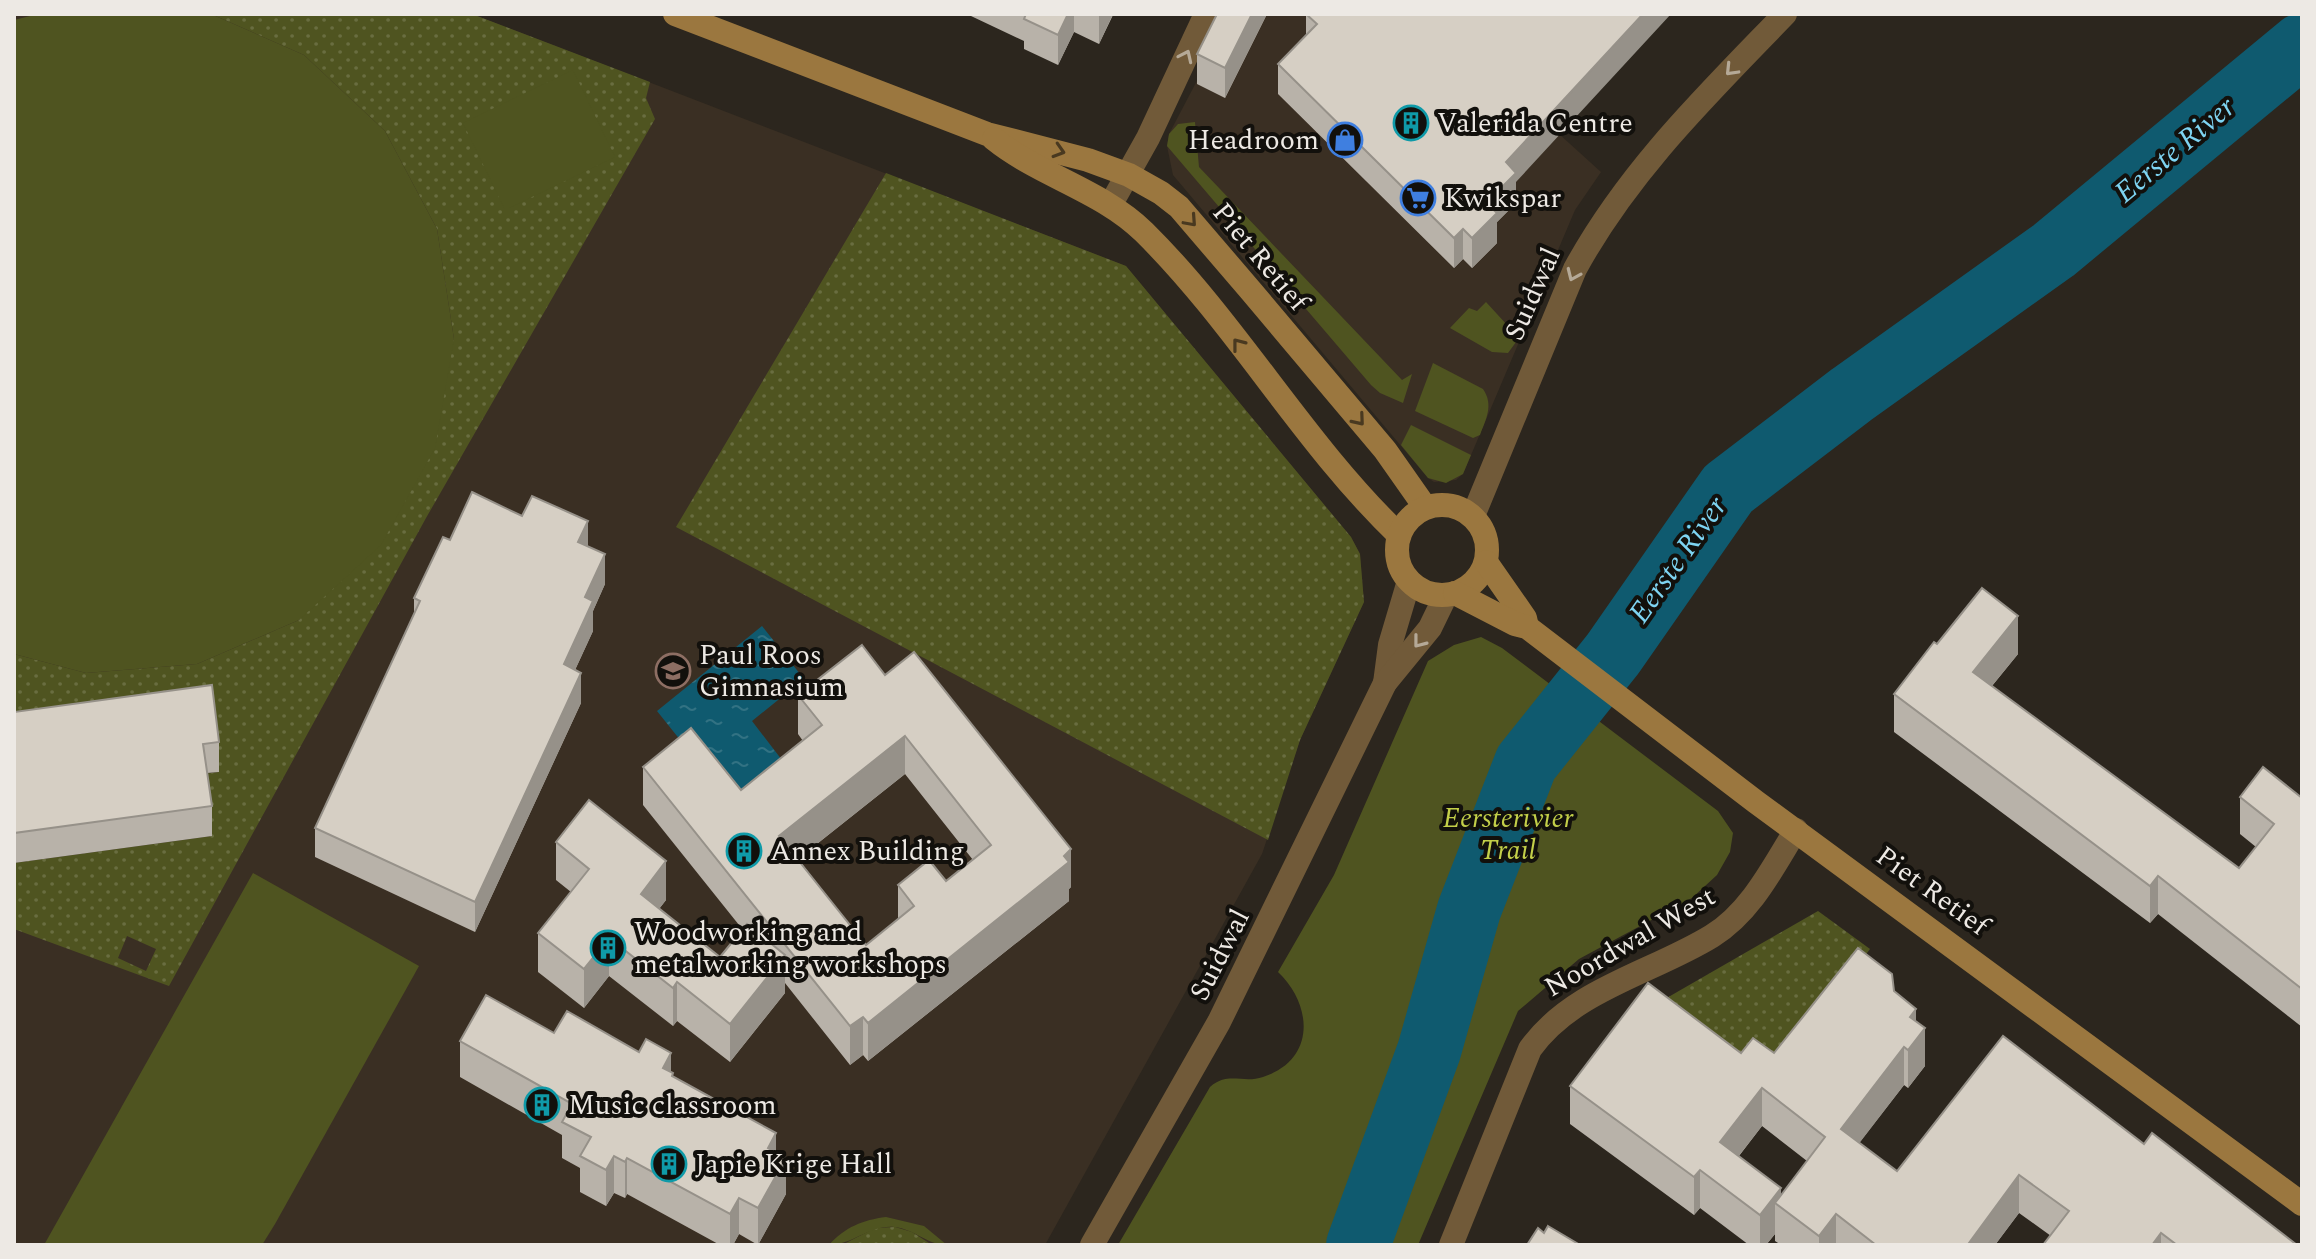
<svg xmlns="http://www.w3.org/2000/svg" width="2316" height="1259" viewBox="0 0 2316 1259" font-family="Spectral,serif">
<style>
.built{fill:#3a2f23}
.grass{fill:url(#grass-dots);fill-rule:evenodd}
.green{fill:#4f5420}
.water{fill:url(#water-ripples)}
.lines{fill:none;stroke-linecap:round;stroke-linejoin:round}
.river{stroke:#0f5a6f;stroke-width:64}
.street{stroke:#715a39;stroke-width:24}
.secondary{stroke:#9b773f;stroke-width:24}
.wall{fill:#b8b2a9;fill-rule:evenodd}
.shaded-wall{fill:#969189}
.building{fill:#d6cfc4;stroke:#969189;stroke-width:2;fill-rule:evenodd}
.oneway{stroke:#b5a997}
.oneway2{stroke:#493920}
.labels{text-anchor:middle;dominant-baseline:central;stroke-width:8;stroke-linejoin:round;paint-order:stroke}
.poi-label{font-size:28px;fill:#ede9e4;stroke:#12100c;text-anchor:start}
.street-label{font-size:28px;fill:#ede9e4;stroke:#12100c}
.park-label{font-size:28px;font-style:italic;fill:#c3cf49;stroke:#12100c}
.water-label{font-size:30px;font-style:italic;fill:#7ed4f2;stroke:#12100c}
</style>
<defs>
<pattern id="grass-dots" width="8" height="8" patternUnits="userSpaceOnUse" patternTransform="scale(2)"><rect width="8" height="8" fill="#4f5420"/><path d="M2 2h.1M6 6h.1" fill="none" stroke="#696d40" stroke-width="1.8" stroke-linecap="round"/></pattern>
<pattern id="water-ripples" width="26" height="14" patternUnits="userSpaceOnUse" patternTransform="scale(2)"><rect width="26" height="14" fill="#0f5a6f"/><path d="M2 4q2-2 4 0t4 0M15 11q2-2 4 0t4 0" fill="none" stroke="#327283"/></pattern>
</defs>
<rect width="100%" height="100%" fill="#2c261e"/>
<g class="built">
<path d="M14 14H472L1126 266 1351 537 1360 554 1364 602 1300 740 1262 854 1045 1245H14Z"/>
<path d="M1232 14H1457L1463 47 1601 172 1575 210 1463 474 1456 480 1434 482 1428 478 1173 175 1167 146 1169 134Z"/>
</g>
<g class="grass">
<path d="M211 14H472L650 82 646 98 655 119 426 518 169 986 14 929V863L212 836 203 774 219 772 14 742V654L86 673 197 664 299 620 454 339 437 229 385 131 304 55ZM127 936 156 949 146 971 118 958Z"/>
<path d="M886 173 1126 266 1351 537 1360 554 1364 602 1300 740 1268 840 676 527Z"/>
<path d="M1818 911 1870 949 1767 1086 1658 1003Z"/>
<path d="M895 1227 912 1232 932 1245H842L875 1228Z"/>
</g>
<g class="green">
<path d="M38 14H211L304 55 385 131 437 229 454 339 435 448 381 545 299 620 197 664 86 673 14 654V20Z"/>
<path d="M573 70 615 157 505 210 463 123Z"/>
<path d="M1195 122 1199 167 1402 380 1412 374 1403 403 1380 393 1371 385 1167 146 1169 134 1178 124Z"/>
<path d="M1486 302 1519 338 1508 353 1492 352 1450 328 1469 308 1477 311Z"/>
<path d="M1433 363 1483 389C1494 405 1486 419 1480 435L1473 438 1415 411Z"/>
<path d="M1411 425 1471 455 1463 474 1446 483 1428 478 1401 445Z"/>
<path d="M1481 637 1502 648 1718 811 1733 833 1730 852 1717 875 1692 898 1579 959 1518 1011 1418 1245H1118L1210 1087C1228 1071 1243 1084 1263 1077 1316 1060 1313 1005 1278 972L1334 875 1428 661 1454 645Z"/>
<path d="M253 873 419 966 275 1224 262 1245H44Z"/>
<path d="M886 1217 924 1226 947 1245C927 1245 915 1229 894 1227 869 1225 853 1245 829 1245 845 1227 863 1220 886 1217Z"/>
</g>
<path class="water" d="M762 626 804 679 752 721 785 764 733 806 657 711Z"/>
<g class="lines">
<path class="river" d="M1358 1245 1429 1051 1469 910 1526 763 1613 654 1728 489 1851 395 2054 250 2302 45"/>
<g class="street">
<path d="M1111 204 1148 138 1206 14"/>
<path d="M1473 516 1575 269C1629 170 1708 94 1785 14"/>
<path d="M1385 683 1390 645 1409 581"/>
<path d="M1092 1245 1219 1022 1385 683 1430 628 1446 595"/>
<path d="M1451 1245 1530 1049C1573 989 1652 973 1712 936 1751 912 1773 867 1796 830"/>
</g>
<g class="secondary">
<path d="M675 14 987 134 1088 160 1129 175 1161 193 1179 207 1251 291 1385 450 1425 507"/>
<path d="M994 139C1040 176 1101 190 1144 232 1238 325 1303 443 1399 535"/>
<circle cx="1442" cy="550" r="45"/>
<path d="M1486 562 1525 618 1527 627"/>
<path d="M1455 593 1515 624 1527 627 1756 802 2302 1204"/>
</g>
</g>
<g class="wall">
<path d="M971 14H1113V15L1099 44 1074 32 1058 65 1024 49V41L971 16Z"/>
<path d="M1267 14 1225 98 1197 84V54Z"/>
<path d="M1306 14 1516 182V203L1497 222V243L1472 268 1463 259 1454 268 1278 94V64L1306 35Z"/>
<path d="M450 540 588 546 605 584 593 611V631L575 670 581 703 475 932 315 857V828L414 614V598Z"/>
<path d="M1937 644 2018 654 1992 686 2239 868 2256 847 2240 834V797L2302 798V1027L2158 914 2150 923 1894 732V694Z"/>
<path d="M885 675 1071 887 1069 889V901L868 1061 863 1055 850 1065 785 983V993L730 1062 677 1021 673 1026 609 976 584 1008 538 972V933L571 892 556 880V842L666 900 659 909 720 957 743 930 643 805V767L741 790 803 741 798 734V695ZM905 774 973 860 946 881 898 885V919L866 945 798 859Z"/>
<path d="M14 712 219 742V772L207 773 212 806V836L14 863Z"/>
<path d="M1894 991 1925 1066 1908 1088 1904 1085 1859 1143 1897 1171 2144 1144 2297 1245H2043L2051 1236 2019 1213 1995 1245H1781L1775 1241V1234L1766 1245H1749L1700 1208 1694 1215 1570 1124V1086L1741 1053H1774ZM1762 1126 1807 1161 1781 1195 1739 1156Z"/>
<path d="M554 1033 671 1072 673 1077 776 1152 786 1194 758 1245 739 1234 733 1245H720L627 1194 625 1198 614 1193 606 1206 580 1192V1168L562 1158V1135L460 1077V1041Z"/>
</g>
<g class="shaded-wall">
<path d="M1068 14H1074V32L1058 65V35Z"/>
<path d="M1099 14H1113L1099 44Z"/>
<path d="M1252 14H1267L1225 98V68Z"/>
<path d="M1643 14H1671L1516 182V203L1497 222V243L1472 268V238L1486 203 1506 162Z"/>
<path d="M1463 229V259L1454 268V238Z"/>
<path d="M588 521V551L578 542Z"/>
<path d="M605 554V584L593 611V631L564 694V664L585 597Z"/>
<path d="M2018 616V654L1973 709V672Z"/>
<path d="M581 673V703L475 932V902Z"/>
<path d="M905 736V774L779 874V836Z"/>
<path d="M1071 849V887L1069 889V901L868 1061V1023Z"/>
<path d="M666 861V900L641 932V894Z"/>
<path d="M2158 876V914L2150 923V886Z"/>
<path d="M609 938V976L584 1008V969Z"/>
<path d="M785 955V993L730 1062V1024Z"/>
<path d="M677 982V1021L673 1026V988Z"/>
<path d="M1916 1009V1040L1925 1028V1066L1908 1088V1050L1910 1017Z"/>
<path d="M863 1017V1055L850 1065V1026Z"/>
<path d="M1904 1047V1085L1841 1167V1129Z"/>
<path d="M671 1053V1089L663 1068Z"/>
<path d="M1762 1088V1126L1720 1180V1142Z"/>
<path d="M776 1133V1169L768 1148Z"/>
<path d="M614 1156V1193L606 1206V1170Z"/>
<path d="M627 1158V1194L625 1198V1162Z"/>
<path d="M786 1158V1194L758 1245V1208Z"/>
<path d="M1700 1170V1208L1694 1215V1177Z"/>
<path d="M2019 1175V1213L1995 1245H1969V1243Z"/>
<path d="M1781 1188V1207L1775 1203V1234L1766 1245H1760V1215Z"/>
<path d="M739 1198V1234L733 1245H730V1214Z"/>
<path d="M1836 1214V1245H1819V1236Z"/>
<path d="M2161 1233V1245H2152Z"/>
</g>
<g class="building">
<path d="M1026 14H1068L1058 35 1024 19Z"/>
<path d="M1217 14H1252L1225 68 1197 54Z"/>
<path d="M1306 14H1643L1506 162 1516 173 1486 203 1497 213 1472 238 1463 229 1454 238 1278 64 1317 24Z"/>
<path d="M472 492 522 516 532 496 588 521 578 542 605 554 585 597 593 601 564 664 581 673 475 902 315 828 420 601 414 598 443 537 450 540Z"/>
<path d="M1982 588 2018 616 1973 672 2239 868 2274 824 2240 797 2263 767 2302 798V989L2158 876 2150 886 1894 694 1934 642 1937 644Z"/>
<path d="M862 645 885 675 914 652 1071 849 1064 856 1069 862 868 1023 863 1017 850 1026 643 767 691 728 741 790 822 725 798 695ZM905 736 991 845 946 881 929 860 898 885 914 906 866 945 779 836Z"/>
<path d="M212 685 219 742 203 744 212 806 14 833V712Z"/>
<path d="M589 800 666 861 641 894 720 957 747 924 785 955 730 1024 677 982 673 988 609 938 584 969 538 933 589 869 556 842Z"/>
<path d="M1858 948 1892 974 1894 991 1916 1009 1910 1017 1925 1028 1908 1050 1904 1047 1841 1129 1897 1171 2003 1036 2144 1144 2152 1133 2297 1245H2177L2161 1233 2152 1245H2043L2069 1211 2019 1175 1969 1243 1972 1245H1876L1836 1214 1819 1236 1775 1203 1825 1137 1762 1088 1720 1142 1781 1188 1760 1215 1700 1170 1694 1177 1570 1086 1648 983 1741 1053 1753 1038 1774 1053Z"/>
<path d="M486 995 554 1033 567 1011 639 1052 646 1039 671 1053 663 1068 673 1073 672 1076 776 1133 768 1148 786 1158 758 1208 739 1198 730 1214 627 1158 625 1162 614 1156 606 1170 580 1156 591 1137 562 1122 572 1104 460 1041Z"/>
<path d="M1548 1226 1580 1245H1527L1538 1228 1544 1233Z"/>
</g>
<defs><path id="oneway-chevron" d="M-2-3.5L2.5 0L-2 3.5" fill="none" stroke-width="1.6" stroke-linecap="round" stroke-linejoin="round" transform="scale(2)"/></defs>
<g class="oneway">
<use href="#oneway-chevron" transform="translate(1186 56) rotate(-65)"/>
<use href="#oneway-chevron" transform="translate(1731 70) rotate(134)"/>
<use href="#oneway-chevron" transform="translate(1573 275) rotate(114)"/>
<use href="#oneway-chevron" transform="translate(1419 642) rotate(128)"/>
</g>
<g class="oneway2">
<use href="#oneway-chevron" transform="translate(1059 151) rotate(17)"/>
<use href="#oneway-chevron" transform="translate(1191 221) rotate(48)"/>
<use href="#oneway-chevron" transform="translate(1238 344) rotate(-128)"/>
<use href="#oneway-chevron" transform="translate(1359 420) rotate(50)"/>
</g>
<defs>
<g id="building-ring" transform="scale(1.8)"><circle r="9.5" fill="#12100c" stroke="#0f9aa8" stroke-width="1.5"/><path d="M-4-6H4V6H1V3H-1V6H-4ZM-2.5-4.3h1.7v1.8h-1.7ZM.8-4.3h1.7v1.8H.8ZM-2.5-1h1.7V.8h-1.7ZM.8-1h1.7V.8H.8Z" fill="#0f9aa8"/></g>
<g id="shop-ring" transform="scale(1.8)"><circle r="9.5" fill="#12100c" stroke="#3f7fe0" stroke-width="1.5"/><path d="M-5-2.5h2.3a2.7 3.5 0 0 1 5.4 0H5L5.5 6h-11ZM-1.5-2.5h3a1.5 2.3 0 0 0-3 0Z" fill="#3f7fe0"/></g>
<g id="supermarket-ring" transform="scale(1.8)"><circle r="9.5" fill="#12100c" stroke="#3f7fe0" stroke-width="1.5"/><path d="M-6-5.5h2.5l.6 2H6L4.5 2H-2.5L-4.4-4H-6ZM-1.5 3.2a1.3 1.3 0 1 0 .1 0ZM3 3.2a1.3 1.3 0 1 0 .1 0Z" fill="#3f7fe0"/></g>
<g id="school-ring" transform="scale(1.8)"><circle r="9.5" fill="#12100c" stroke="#8d6e63" stroke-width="1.5"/><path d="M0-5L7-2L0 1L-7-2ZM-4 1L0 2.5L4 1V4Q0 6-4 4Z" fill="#8d6e63"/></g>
</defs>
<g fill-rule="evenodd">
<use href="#building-ring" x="1411" y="123"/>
<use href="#shop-ring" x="1345" y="140"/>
<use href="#supermarket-ring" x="1418" y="198"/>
<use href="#school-ring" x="673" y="671"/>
<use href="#building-ring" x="744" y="851"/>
<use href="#building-ring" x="608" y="948"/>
<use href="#building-ring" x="542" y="1105"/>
<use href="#building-ring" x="669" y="1164"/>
</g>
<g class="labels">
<g class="poi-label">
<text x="1437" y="123">Valerida Centre</text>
<text x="1319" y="140" text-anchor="end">Headroom</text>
<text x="1444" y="198">Kwikspar</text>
<text x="699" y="655">Paul Roos<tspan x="699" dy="32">Gimnasium</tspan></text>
<text x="770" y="851">Annex Building</text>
<text x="634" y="932">Woodworking and<tspan x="634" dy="32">metalworking workshops</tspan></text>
<text x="568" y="1105">Music classroom</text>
<text x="695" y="1164">Japie Krige Hall</text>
</g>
<g class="street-label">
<text transform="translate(1260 257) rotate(50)">Piet Retief</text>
<text transform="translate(1533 294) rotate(-66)">Suidwal</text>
<text transform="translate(1932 891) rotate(36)">Piet Retief</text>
<text transform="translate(1630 942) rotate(-30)">Noordwal West</text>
<text transform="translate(1220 955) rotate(-63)">Suidwal</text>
</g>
<g class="park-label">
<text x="1508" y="818">Eersterivier<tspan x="1508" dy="32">Trail</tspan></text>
</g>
<g class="water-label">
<text transform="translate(2175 150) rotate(-40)">Eerste River</text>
<text transform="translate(1678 560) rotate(-55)">Eerste River</text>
</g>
</g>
<rect width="2316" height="1259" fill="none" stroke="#ede9e4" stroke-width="32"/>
</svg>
